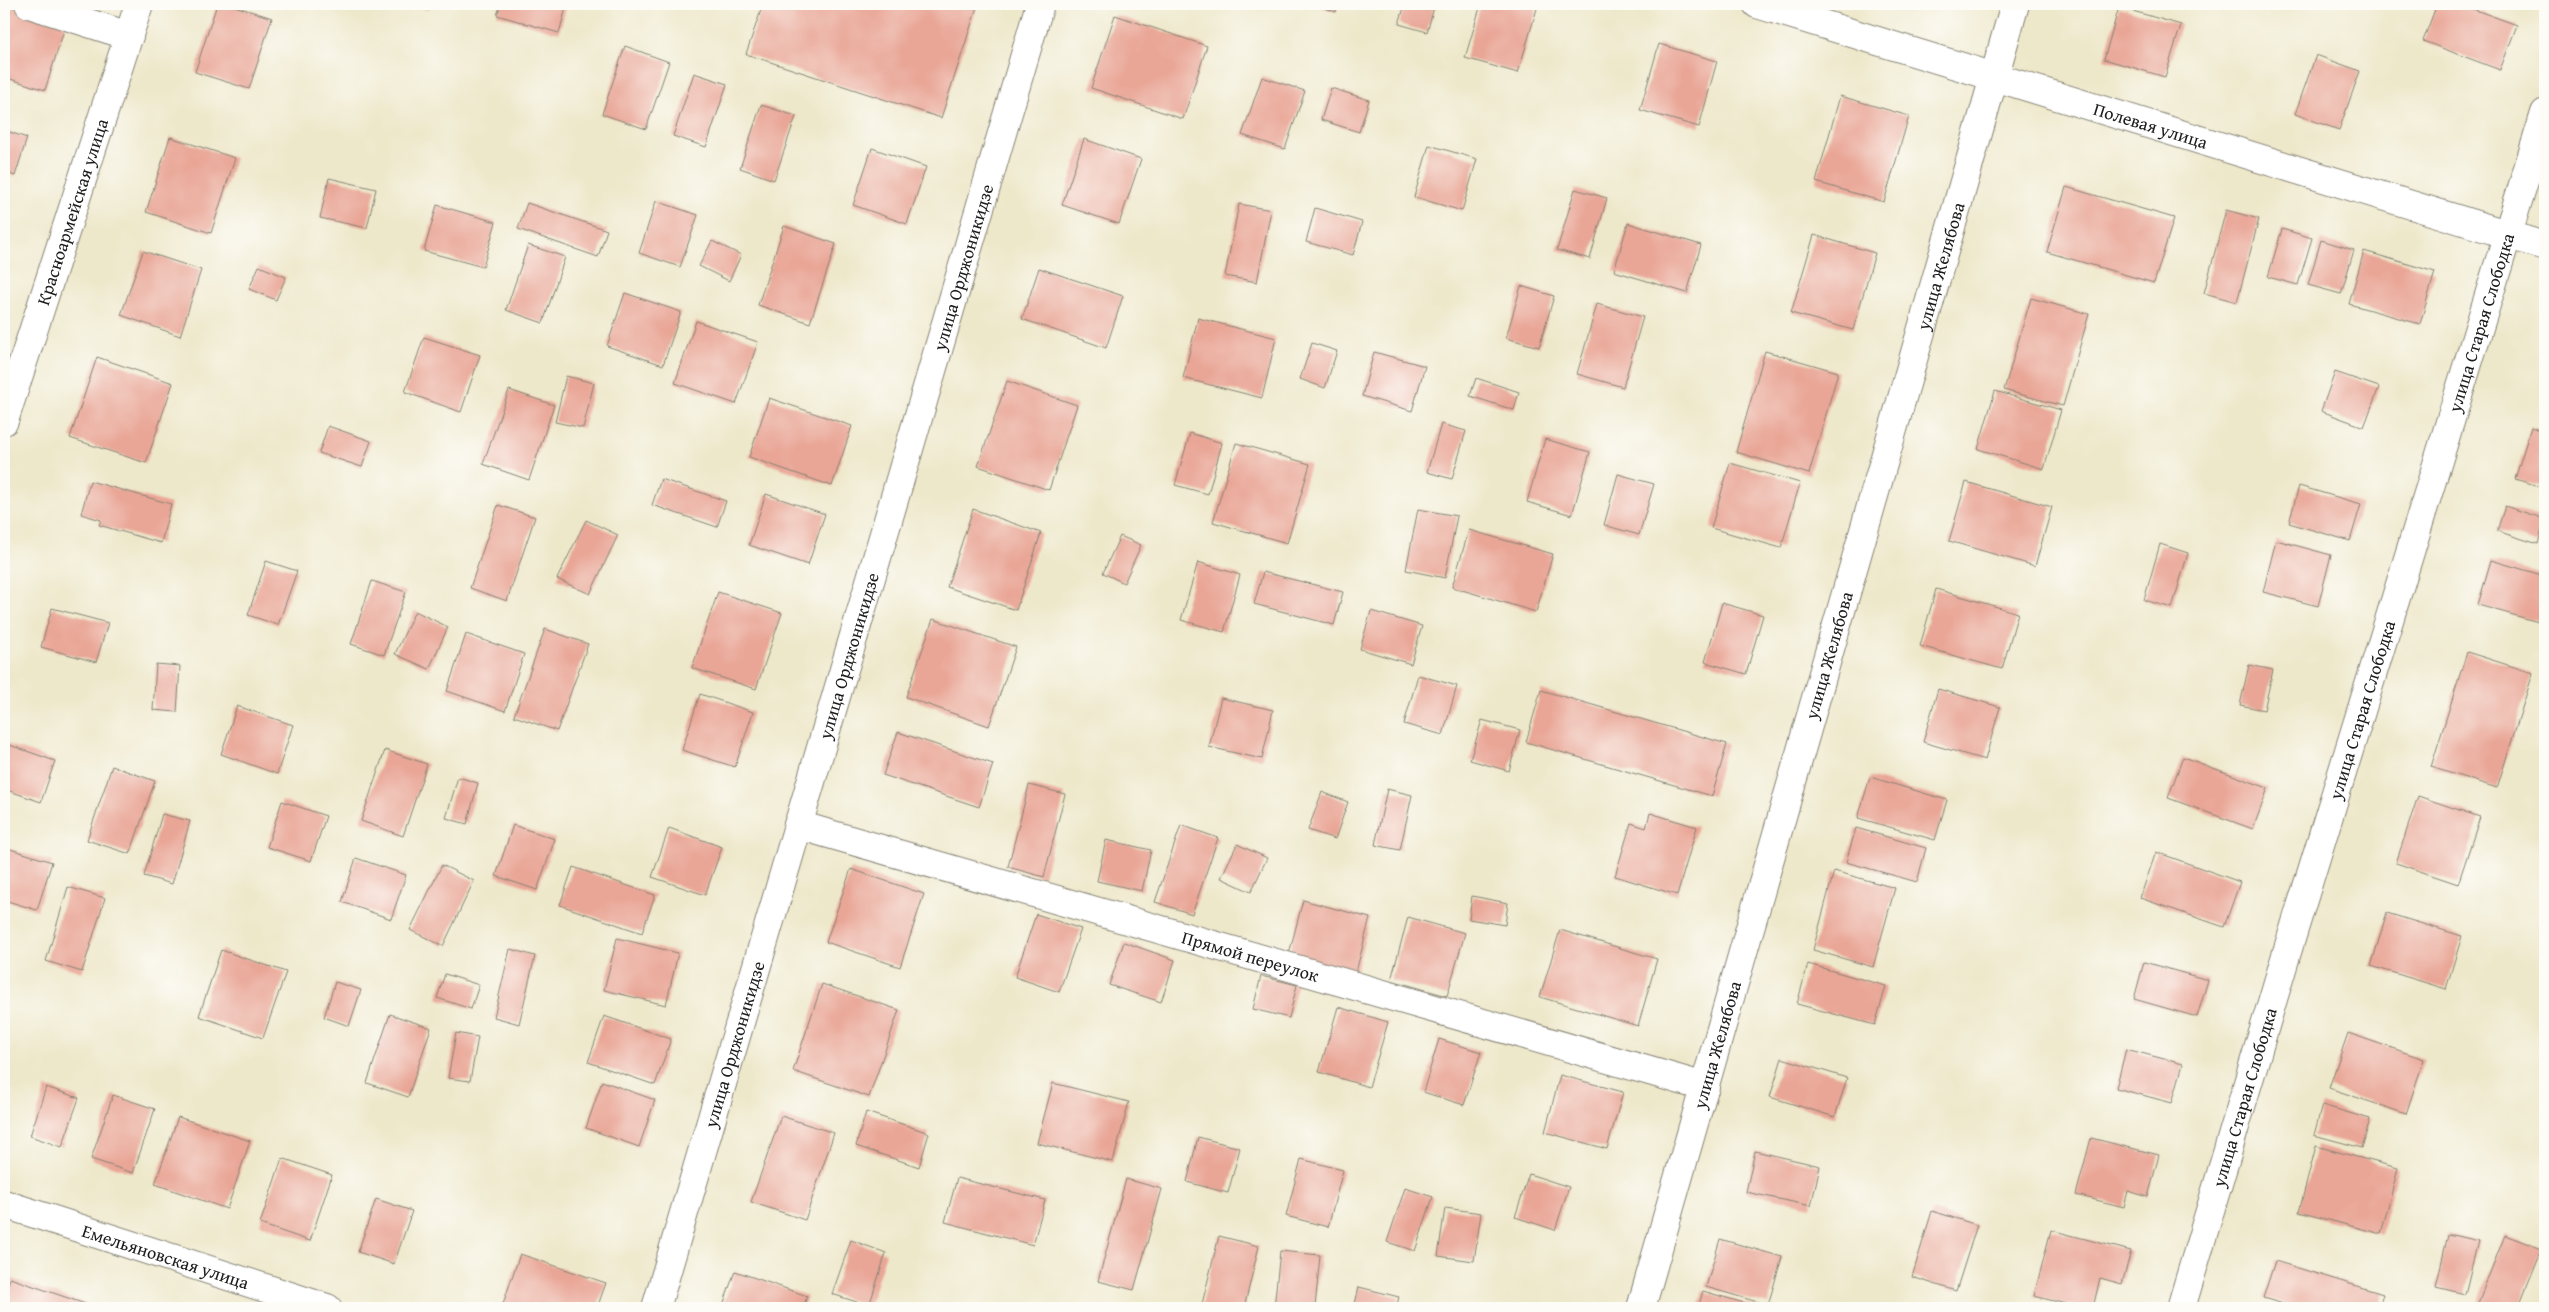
<svg xmlns="http://www.w3.org/2000/svg" width="2549" height="1312" viewBox="0 0 2549 1312" font-family="'Gentium Book Plus',serif">
<style>
.building{fill:#e9a696}
.lines{fill:none;stroke-linecap:round;stroke-linejoin:round}
.street-casing{stroke:#858274;stroke-width:30}
.street{stroke:#fff;stroke-width:28}
.labels{text-anchor:middle;dominant-baseline:central;stroke-width:5;stroke-linejoin:round;paint-order:stroke}
.street-label{font-size:18px;fill:#1c1c1c;stroke:#fdfcf7}
</style>
<rect width="100%" height="100%" fill="#fdfcf7"/>
<filter id="ink" filterUnits="userSpaceOnUse"><feTurbulence type="fractalNoise" baseFrequency=".02" numOctaves="2"/><feDisplacementMap in="SourceGraphic" scale="10" xChannelSelector="R" yChannelSelector="G"/><feConvolveMatrix kernelMatrix="1 2 1 2 8 2 1 2 1" color-interpolation-filters="sRGB"/></filter>
<filter id="wash" filterUnits="userSpaceOnUse"><feTurbulence type="fractalNoise" baseFrequency=".0096" numOctaves="4" result="noise"/><feDisplacementMap in="SourceGraphic" scale="20" xChannelSelector="R" yChannelSelector="G"/><feGaussianBlur stdDeviation="1.12" result="paint"/><feColorMatrix in="noise" values="0 0 0 0 0 0 0 0 0 0 0 0 0 0 0 0 0 1.4 0 .05"/><feComposite in="paint" operator="in"/></filter>
<g filter="url(#wash)">
<rect width="100%" height="100%" fill="#eee8cb"/>
<g id="blocks">
<g class="building">
<path d="M4 4 66 24 45 90 4 77Z"/>
<path d="M217 4H228L272 18 249 89 195 72Z"/>
<path d="M413 4H430L428 10Z"/>
<path d="M501 4H567L559 33 497 15Z"/>
<path d="M763 4H978L941 118 746 54Z"/>
<path d="M1313 4H1338L1336 12Z"/>
<path d="M1405 4H1435L1427 32 1399 24Z"/>
<path d="M1481 4 1538 5 1518 73 1465 58Z"/>
<path d="M2437 4H2459L2517 25 2500 70 2423 41Z"/>
<path d="M2119 7 2181 25 2165 77 2104 59Z"/>
<path d="M1115 15 1207 46 1183 119 1091 88Z"/>
<path d="M1659 44 1717 61 1699 127 1640 110Z"/>
<path d="M625 46 669 62 646 129 602 114Z"/>
<path d="M2316 55 2360 71 2339 130 2295 114Z"/>
<path d="M694 73 727 84 706 147 673 136Z"/>
<path d="M1262 77 1305 91 1285 149 1242 135Z"/>
<path d="M1331 88 1369 100 1359 132 1321 120Z"/>
<path d="M1840 96 1909 116 1884 202 1816 182Z"/>
<path d="M761 105 796 116 774 180 740 168Z"/>
<path d="M4 130 27 138 15 176 4 172Z"/>
<path d="M170 137 235 158 211 233 146 212Z"/>
<path d="M1084 139 1141 159 1119 224 1062 205Z"/>
<path d="M1429 145 1477 159 1462 211 1414 197Z"/>
<path d="M872 148 926 167 907 224 853 205Z"/>
<path d="M329 178 376 189 367 228 320 218Z"/>
<path d="M2066 187 2174 218 2154 283 2047 252Z"/>
<path d="M1575 189 1607 198 1590 259 1557 250Z"/>
<path d="M4 193 10 195 4 211Z"/>
<path d="M656 201 698 215 680 267 639 253Z"/>
<path d="M527 203 607 230 598 257 518 229Z"/>
<path d="M1239 204 1271 210 1257 282 1225 276Z"/>
<path d="M437 205 496 222 483 267 424 251Z"/>
<path d="M1315 208 1362 222 1353 255 1306 242Z"/>
<path d="M2226 210 2259 219 2237 302 2204 293Z"/>
<path d="M1628 223 1701 245 1687 293 1614 271Z"/>
<path d="M784 226 836 244 810 323 758 305Z"/>
<path d="M2282 229 2312 238 2298 285 2268 277Z"/>
<path d="M1814 235 1875 253 1853 330 1791 313Z"/>
<path d="M2321 240 2354 250 2341 294 2308 285Z"/>
<path d="M712 241 741 255 729 281 699 266Z"/>
<path d="M528 245 565 257 543 323 506 310Z"/>
<path d="M143 251 201 270 180 336 121 315Z"/>
<path d="M2364 251 2435 272 2420 324 2349 304Z"/>
<path d="M259 266 286 277 276 300 249 289Z"/>
<path d="M1039 268 1123 296 1106 348 1022 319Z"/>
<path d="M1521 286 1554 296 1539 347 1506 338Z"/>
<path d="M625 293 681 312 663 365 607 346Z"/>
<path d="M2031 298 2089 314 2063 406 2004 390Z"/>
<path d="M1597 304 1643 317 1623 387 1577 374Z"/>
<path d="M1198 318 1276 338 1262 398 1183 378Z"/>
<path d="M696 321 758 342 736 404 675 383Z"/>
<path d="M424 337 480 355 461 412 405 392Z"/>
<path d="M1312 343 1337 351 1325 388 1300 379Z"/>
<path d="M1765 351 1838 372 1809 474 1736 452Z"/>
<path d="M1374 352 1425 366 1412 411 1362 396Z"/>
<path d="M97 357 173 383 146 463 70 438Z"/>
<path d="M2335 372 2379 387 2364 427 2321 411Z"/>
<path d="M566 376 594 383 583 428 555 422Z"/>
<path d="M1476 378 1519 392 1514 410 1470 396Z"/>
<path d="M1007 381 1077 405 1049 490 978 466Z"/>
<path d="M509 390 554 405 529 480 483 464Z"/>
<path d="M1995 391 2061 410 2044 469 1978 449Z"/>
<path d="M769 398 852 426 832 486 749 457Z"/>
<path d="M1441 424 1466 431 1452 479 1427 472Z"/>
<path d="M328 426 371 441 362 467 319 453Z"/>
<path d="M2531 427 2545 432V488L2515 479Z"/>
<path d="M1190 433 1222 443 1208 494 1175 485Z"/>
<path d="M1545 439 1590 452 1572 515 1527 502Z"/>
<path d="M1236 443 1310 464 1287 543 1213 522Z"/>
<path d="M1730 463 1800 483 1781 548 1711 528Z"/>
<path d="M1618 474 1654 484 1639 535 1604 525Z"/>
<path d="M661 479 726 501 717 527 652 505Z"/>
<path d="M90 481 171 504 161 543 99 525 101 520 81 514Z"/>
<path d="M1966 482 2052 507 2035 566 1949 541Z"/>
<path d="M2299 486 2361 504 2350 541 2289 523Z"/>
<path d="M766 494 825 514 808 565 749 545Z"/>
<path d="M498 505 535 517 507 601 470 588Z"/>
<path d="M2505 506 2545 519 2538 544 2497 531Z"/>
<path d="M973 509 1041 533 1016 610 947 587Z"/>
<path d="M1418 509 1457 516 1445 578 1406 570Z"/>
<path d="M586 520 618 535 590 594 557 579Z"/>
<path d="M1469 530 1553 554 1536 612 1452 587Z"/>
<path d="M1120 536 1141 545 1124 583 1103 573Z"/>
<path d="M2276 540 2331 555 2318 606 2263 592Z"/>
<path d="M2160 544 2188 553 2172 608 2144 600Z"/>
<path d="M2491 560 2545 576V613L2542 623 2478 605Z"/>
<path d="M266 561 297 571 278 625 248 615Z"/>
<path d="M1198 562 1240 575 1224 632 1181 620Z"/>
<path d="M1263 572 1343 592 1334 625 1254 604Z"/>
<path d="M372 581 406 592 384 655 351 644Z"/>
<path d="M1936 589 2018 613 2002 669 1920 646Z"/>
<path d="M718 592 782 613 756 689 692 668Z"/>
<path d="M1722 603 1763 615 1746 674 1705 662Z"/>
<path d="M52 608 108 623 96 662 41 647Z"/>
<path d="M415 611 448 627 429 669 395 654Z"/>
<path d="M1371 611 1422 626 1411 664 1360 649Z"/>
<path d="M933 619 1016 647 989 726 906 697Z"/>
<path d="M545 629 588 644 557 731 514 716Z"/>
<path d="M466 634 524 654 505 711 447 691Z"/>
<path d="M2467 652 2533 673 2497 788 2431 767Z"/>
<path d="M156 664 180 666 177 712 153 710Z"/>
<path d="M2249 665 2273 670 2264 710 2240 705Z"/>
<path d="M1418 675 1457 686 1443 735 1404 724Z"/>
<path d="M1938 689 2000 707 1985 760 1923 742Z"/>
<path d="M1541 690 1727 744 1712 796 1526 742Z"/>
<path d="M700 694 753 712 735 767 682 750Z"/>
<path d="M1221 698 1273 710 1262 759 1209 747Z"/>
<path d="M237 706 293 725 277 774 221 754Z"/>
<path d="M1482 720 1520 730 1509 771 1470 760Z"/>
<path d="M898 732 993 764 979 807 883 775Z"/>
<path d="M4 743 55 761 41 802 4 789Z"/>
<path d="M385 750 427 764 403 836 361 821Z"/>
<path d="M2183 757 2268 788 2253 829 2168 798Z"/>
<path d="M112 766 155 781 130 854 87 840Z"/>
<path d="M458 777 478 783 467 824 446 818Z"/>
<path d="M1870 777 1947 800 1935 840 1858 818Z"/>
<path d="M1029 785 1065 794 1044 877 1008 867Z"/>
<path d="M1387 789 1412 795 1400 850 1375 845Z"/>
<path d="M1322 792 1348 802 1335 839 1308 830Z"/>
<path d="M2418 796 2480 817 2458 884 2396 863Z"/>
<path d="M282 801 326 816 311 861 267 847Z"/>
<path d="M1650 813 1697 827 1677 895 1615 876 1631 823 1646 828Z"/>
<path d="M162 814 190 821 172 884 144 876Z"/>
<path d="M513 825 555 839 537 890 496 876Z"/>
<path d="M1181 825 1218 838 1192 914 1155 902Z"/>
<path d="M669 828 722 847 705 895 652 877Z"/>
<path d="M1856 828 1926 848 1917 882 1846 862Z"/>
<path d="M1106 840 1151 850 1142 891 1097 881Z"/>
<path d="M1237 844 1267 858 1251 892 1221 878Z"/>
<path d="M4 847 52 862 37 910 4 900Z"/>
<path d="M2156 852 2240 882 2224 927 2140 898Z"/>
<path d="M356 858 406 875 391 919 342 902Z"/>
<path d="M442 865 474 881 443 946 410 930Z"/>
<path d="M573 867 655 895 642 933 560 905Z"/>
<path d="M851 869 924 894 900 967 826 942Z"/>
<path d="M1834 871 1895 888 1873 967 1813 950Z"/>
<path d="M68 887 105 898 82 972 46 961Z"/>
<path d="M1472 896 1508 903 1505 925 1469 919Z"/>
<path d="M1303 900 1370 918 1356 972 1289 954Z"/>
<path d="M2387 913 2462 936 2446 989 2371 966Z"/>
<path d="M1036 914 1081 929 1059 992 1015 977Z"/>
<path d="M1408 917 1465 933 1447 996 1391 980Z"/>
<path d="M1560 930 1657 959 1638 1026 1540 997Z"/>
<path d="M617 938 678 953 666 1005 604 990Z"/>
<path d="M1124 942 1175 960 1161 1002 1109 985Z"/>
<path d="M510 949 535 956 519 1024 494 1017Z"/>
<path d="M221 950 286 972 263 1038 199 1016Z"/>
<path d="M2144 962 2208 980 2197 1017 2134 999Z"/>
<path d="M1808 964 1886 986 1875 1025 1797 1004Z"/>
<path d="M445 974 479 985 471 1009 437 998Z"/>
<path d="M1261 976 1297 985 1289 1018 1253 1009Z"/>
<path d="M335 982 361 990 349 1026 324 1017Z"/>
<path d="M822 984 899 1010 869 1097 793 1071Z"/>
<path d="M1338 1007 1388 1022 1369 1087 1319 1072Z"/>
<path d="M390 1014 431 1028 408 1097 367 1083Z"/>
<path d="M604 1016 671 1039 655 1085 588 1062Z"/>
<path d="M456 1033 478 1037 470 1081 448 1078Z"/>
<path d="M2348 1033 2424 1059 2406 1114 2329 1088Z"/>
<path d="M1439 1039 1481 1052 1464 1105 1423 1092Z"/>
<path d="M2126 1049 2183 1064 2172 1103 2116 1088Z"/>
<path d="M1782 1058 1847 1078 1835 1117 1770 1097Z"/>
<path d="M1560 1075 1623 1092 1607 1149 1545 1132Z"/>
<path d="M602 1081 655 1100 639 1147 586 1128Z"/>
<path d="M1053 1083 1129 1102 1113 1162 1037 1143Z"/>
<path d="M46 1087 79 1098 62 1147 30 1136Z"/>
<path d="M113 1095 155 1109 133 1173 91 1159Z"/>
<path d="M2322 1105 2370 1119 2362 1148 2314 1135Z"/>
<path d="M866 1112 929 1133 919 1167 856 1146Z"/>
<path d="M781 1116 834 1133 805 1220 751 1202Z"/>
<path d="M178 1117 250 1141 227 1209 155 1184Z"/>
<path d="M1198 1137 1240 1148 1228 1193 1187 1182Z"/>
<path d="M2091 1138 2159 1155 2148 1197 2128 1191 2124 1207 2076 1195Z"/>
<path d="M2316 1146 2398 1168 2381 1234 2299 1212Z"/>
<path d="M1755 1151 1820 1166 1811 1206 1746 1192Z"/>
<path d="M282 1158 332 1175 310 1241 260 1224Z"/>
<path d="M1301 1159 1343 1170 1328 1227 1286 1216Z"/>
<path d="M1529 1174 1569 1187 1555 1230 1515 1217Z"/>
<path d="M957 1178 1045 1200 1033 1245 945 1222Z"/>
<path d="M1126 1179 1162 1189 1134 1290 1098 1281Z"/>
<path d="M1405 1188 1433 1197 1415 1251 1387 1242Z"/>
<path d="M376 1199 412 1211 394 1264 358 1252Z"/>
<path d="M1445 1208 1481 1213 1474 1261 1438 1256Z"/>
<path d="M1932 1211 1977 1225 1956 1291 1912 1277Z"/>
<path d="M2051 1230 2131 1251 2122 1284 2100 1278 2093 1308H2082L2034 1296Z"/>
<path d="M2448 1234 2478 1241 2465 1294 2436 1287Z"/>
<path d="M2505 1235 2542 1249 2518 1308H2493L2478 1303Z"/>
<path d="M1219 1236 1259 1246 1244 1308H1201Z"/>
<path d="M1720 1239 1782 1257 1768 1305 1706 1287Z"/>
<path d="M851 1240 886 1253 869 1306 832 1294Z"/>
<path d="M1280 1251 1320 1255 1315 1308H1274Z"/>
<path d="M520 1254 606 1283 597 1308H516L503 1304Z"/>
<path d="M2275 1261 2383 1294 2379 1308H2297L2263 1298Z"/>
<path d="M735 1271 807 1296 803 1308H722Z"/>
<path d="M10 1278 97 1308H4V1296Z"/>
<path d="M1359 1287 1399 1297 1396 1308H1354Z"/>
<path d="M1703 1291 1761 1308H1698Z"/>
</g>
</g>
</g>
<g filter="url(#ink)">
<use href="#blocks" fill-opacity="0" stroke="#858274" stroke-width="1"/>
<g class="lines">
<g class="street-casing">
<g id="street">
<path d="M29 4 129 36"/>
<path id="s1" d="M1757 4 2545 246"/>
<path id="s2" d="M4 421 139 4"/>
<path id="s3" d="M798 825 1705 1087"/>
<path id="s4" d="M4 1204 327 1308"/>
<path id="s5" d="M656 1308 1040 4"/>
<path id="s6" d="M1641 1308 2015 4"/>
<path id="s7" d="M2181 1308 2287 952 2545 113"/>
</g>
</g>
<use href="#street" class="street"/>
</g>
</g>
<g class="labels">
<g class="street-label">
<text stroke="none"><textPath href="#s1" startOffset="412">Полевая улица</textPath></text>
<text stroke="none"><textPath href="#s2" startOffset="220">Красноармейская улица</textPath></text>
<text stroke="none"><textPath href="#s5" startOffset="1085">улица Орджоникидзе</textPath></text>
<text stroke="none"><textPath href="#s6" startOffset="1084">улица Желябова</textPath></text>
<text stroke="none"><textPath href="#s7" startOffset="1030">улица Старая Слободка</textPath></text>
<text stroke="none"><textPath href="#s5" startOffset="680">улица Орджоникидзе</textPath></text>
<text stroke="none"><textPath href="#s6" startOffset="679">улица Желябова</textPath></text>
<text stroke="none"><textPath href="#s7" startOffset="625">улица Старая Слободка</textPath></text>
<text stroke="none"><textPath href="#s3" startOffset="471">Прямой переулок</textPath></text>
<text stroke="none"><textPath href="#s5" startOffset="275">улица Орджоникидзе</textPath></text>
<text stroke="none"><textPath href="#s6" startOffset="274">улица Желябова</textPath></text>
<text stroke="none"><textPath href="#s7" startOffset="220">улица Старая Слободка</textPath></text>
<text stroke="none"><textPath href="#s4" startOffset="170">Емельяновская улица</textPath></text>
</g>
</g>
<rect width="2549" height="1312" fill="none" stroke="#fdfcf7" stroke-width="20"/>
</svg>
